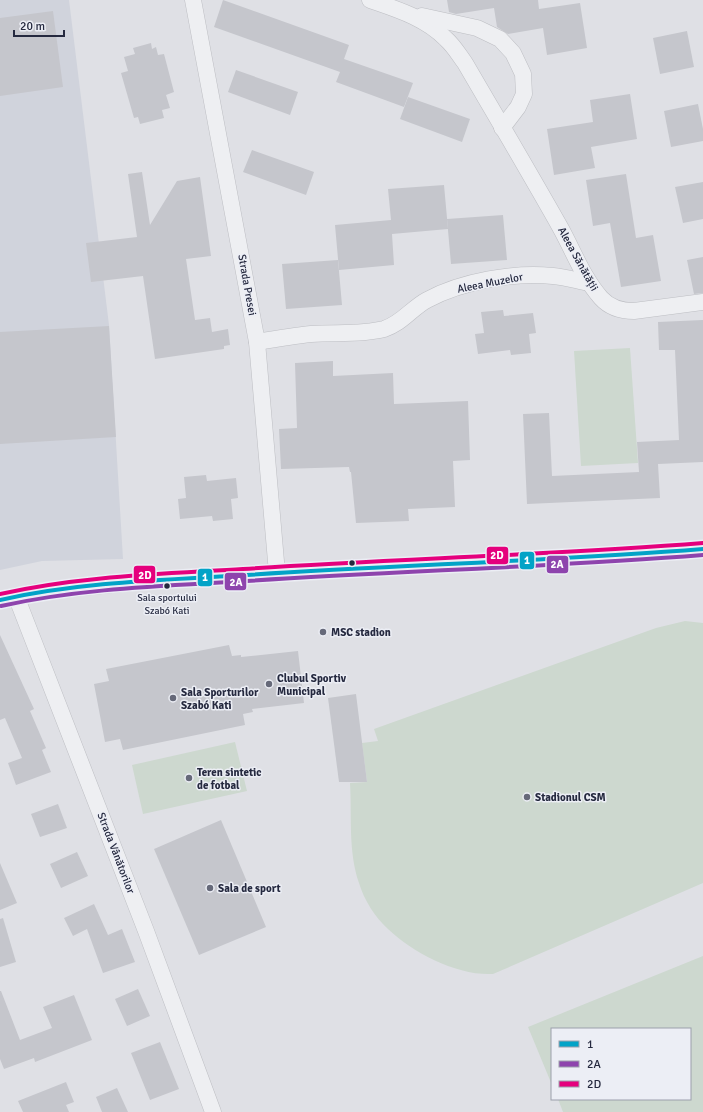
<svg xmlns="http://www.w3.org/2000/svg" width="703" height="1112" viewBox="0 0 703 1112" font-family="Signika,sans-serif">
<style>
.built{fill:#d0d3dc}
.green{fill:#cdd8cf}
.building{fill:#c5c6cc}
.lines{fill:none;stroke-linecap:round;stroke-linejoin:round}
.minor-casing{stroke:#bdbec3;stroke-width:17}
.minor{stroke:#eeeff2;stroke-width:16}
.bus-1-casing{stroke:#eceef5;stroke-width:7}
.bus-2-casing{stroke:#eceef5;stroke-width:7}
.bus-3-casing{stroke:#eceef5;stroke-width:7}
.bus-1{stroke:#02a3c7;stroke-width:4}
.bus-2{stroke:#8e44ad;stroke-width:4}
.bus-3{stroke:#e5007d;stroke-width:4}
.bus-dot{fill:#25293f;stroke:#eceef5;stroke-width:1.5}
.poi-dot{fill:#666979;stroke:#eceef5;stroke-width:1.5}
.labels{text-anchor:middle;dominant-baseline:central;stroke-width:3;stroke-linejoin:round;paint-order:stroke}
.bus-label{font-size:10px;fill:#25293f;stroke:#eceef5}
.street-label{font-size:11px;fill:#25293f;stroke:#eceef5}
.poi-label{font-size:11px;font-weight:bold;fill:#25293f;stroke:#eceef5;text-anchor:start}
.line-badge{stroke:#eceef5;stroke-width:1.5}
.badge-label{font-size:11px;text-anchor:middle;font-weight:bold;fill:#fff}
</style>
<rect width="100%" height="100%" fill="#dfe0e5"/>
<path class="built" d="M0 0H69L109 325 123 559 42 561 0 570Z"/>
<g class="green">
<path d="M630 348 638 463 581 466 574 351Z"/>
<path d="M685 621 703 623V883L493 974C458 976 413 953 388 929 375 917 364 900 359 883 348 851 352 816 350 783L367 782 362 743 378 741 374 729 656 628Z"/>
<path d="M235 742 247 791 143 814 132 765Z"/>
<path d="M703 956V1112H563L558 1099H690V1029H552V1085L528 1027Z"/>
</g>
<g class="building">
<path d="M223 0 349 45 344 59 413 83 404 107 336 82 340 72 214 27Z"/>
<path d="M447 0H538L539 9 580 3 587 48 547 55 543 28 508 34 497 27 494 8 456 14 449 12Z"/>
<path d="M53 11 63 87 0 96V18Z"/>
<path d="M687 31 694 67 660 74 653 38Z"/>
<path d="M151 43 152 49 156 47 158 55 164 54 174 92 166 95 170 108 162 110 164 118 140 124 138 117 134 118 121 73 128 71 124 57 135 54 133 48Z"/>
<path d="M236 70 298 92 290 115 228 92Z"/>
<path d="M630 94 637 139 591 147 595 168 554 175 547 129 593 122 590 100Z"/>
<path d="M408 97 470 119 462 142 400 119Z"/>
<path d="M698 104 703 129V141L671 147 664 111Z"/>
<path d="M252 150 314 172 306 195 243 172Z"/>
<path d="M142 172 150 225 177 181 200 177 211 256 186 259 195 320 210 318 212 332 228 329 230 345 224 346V349L155 359 143 276 91 282 86 243 137 237 128 174Z"/>
<path d="M626 174 636 238 653 235 661 281 621 287 610 223 593 226 586 180Z"/>
<path d="M703 182V219L683 223 675 187Z"/>
<path d="M444 185 448 229 392 234 394 265 339 270 335 225 391 220 388 189Z"/>
<path d="M503 215 507 260 451 264 447 219Z"/>
<path d="M703 257V293L694 294 687 260Z"/>
<path d="M338 260 342 305 286 309 282 264Z"/>
<path d="M503 310 504 316 533 313 536 333 529 334 531 353 511 355 510 350 478 354 475 334 484 333 481 312Z"/>
<path d="M703 320V462L658 464 660 498 527 504 523 414 549 413 552 476 639 472 637 442 679 440 675 350H659L658 322Z"/>
<path d="M109 326 116 437 0 444V332Z"/>
<path d="M333 361V376L393 373 394 404 468 401 470 460 453 461 455 507 408 509 409 521 356 523 351 472H350L349 467 281 469 279 429 297 428 295 363Z"/>
<path d="M206 475 207 481 236 478 238 498 231 499 233 519 213 521 212 516 180 519 178 499 186 498 184 477Z"/>
<path d="M0 635 34 709 30 711 46 748 42 750 51 772 16 785 8 763 22 758 5 718 0 720Z"/>
<path d="M229 645 232 656 241 655V657L298 651 304 703 252 709 253 712 243 714 245 725 123 750 120 739 105 742 94 684 109 681 106 669Z"/>
<path d="M356 694 367 782H339L328 698Z"/>
<path d="M58 804 67 828 40 837 31 814Z"/>
<path d="M221 820 266 927 199 955 154 849Z"/>
<path d="M77 852 88 876 61 888 50 864Z"/>
<path d="M0 863 17 903 0 910Z"/>
<path d="M94 904 108 935 122 929 135 962 103 973 87 929 73 936 64 918Z"/>
<path d="M3 918 16 962 0 967V919Z"/>
<path d="M138 989 150 1016 127 1026 115 999Z"/>
<path d="M0 991H1L20 1040 52 1028 43 1007 74 995 92 1040 35 1062 34 1058 4 1069 0 1059Z"/>
<path d="M160 1042 179 1089 150 1100 131 1053Z"/>
<path d="M66 1082 74 1102 66 1105 69 1112H23L18 1101Z"/>
<path d="M117 1088 128 1112H102L96 1097Z"/>
</g>
<g class="lines">
<g class="minor-casing">
<g id="minor">
<path d="M193 0 257 342 277 573"/>
<path d="M370 0C396 9 426 18 446 39 454 46 459 55 465 63 497 118 529 172 560 227 573 250 583 278 601 298 610 308 621 311 634 311L703 302"/>
<path d="M422 16 477 28 500 39 513 53 523 74 524 94 518 107 502 128"/>
<path d="M257 342C275 339 293 336 311 334 335 332 361 335 384 329 401 324 412 308 427 300 462 281 514 272 553 276 565 277 578 281 589 283"/>
<path d="M16 596 146 931 213 1112"/>
<path d="M0 600 36 592 137 582 277 573 611 556 703 549"/>
</g>
</g>
<use href="#minor" class="minor"/>
<g class="bus-1-casing">
<path id="bus-1" d="M0 600C80 582 164 580 247 575 399 565 551 561 703 549"/>
</g>
<g class="bus-2-casing">
<path id="bus-2" d="M1 606C82 588 165 586 247 581 399 571 551 567 703 555"/>
</g>
<g class="bus-3-casing">
<path id="bus-3" d="M0 594C79 576 162 574 243 569 396 559 549 555 703 543"/>
</g>
<use href="#bus-1" class="bus-1"/>
<use href="#bus-2" class="bus-2"/>
<use href="#bus-3" class="bus-3"/>
</g>
<g class="bus-dot">
<circle cx="352" cy="563" r="3.5"/>
<circle cx="167" cy="586" r="3.5"/>
</g>
<g class="poi-dot">
<circle cx="323" cy="632" r="4"/>
<circle cx="269" cy="684" r="4"/>
<circle cx="173" cy="698" r="4"/>
<circle cx="189" cy="778" r="4"/>
<circle cx="527" cy="797" r="4"/>
<circle cx="210" cy="888" r="4"/>
</g>
<g class="labels">
<g class="bus-label">
<text x="167" y="598">Sala sportului<tspan x="167" dy="13">Szabó Kati</tspan></text>
</g>
<g class="street-label">
<text transform="translate(578 259) rotate(61)">Aleea Sănătății</text>
<text transform="translate(490 283) rotate(-11)">Aleea Muzelor</text>
<text transform="translate(247 285) rotate(80)">Strada Presei</text>
<text transform="translate(116 853) rotate(69)">Strada Vânătorilor</text>
</g>
<g class="poi-label">
<text x="331" y="632">MSC stadion</text>
<text x="277" y="678">Clubul Sportiv<tspan x="277" dy="13">Municipal</tspan></text>
<text x="181" y="692">Sala Sporturilor<tspan x="181" dy="13">Szabó Kati</tspan></text>
<text x="197" y="772">Teren sintetic<tspan x="197" dy="13">de fotbal</tspan></text>
<text x="535" y="797">Stadionul CSM</text>
<text x="218" y="888">Sala de sport</text>
</g>
</g>
<g class="line-badge">
<rect x="486" y="546" width="23" height="19" rx="4" fill="#e5007d"/>
<rect x="519" y="551" width="16" height="19" rx="4" fill="#02a3c7"/>
<rect x="546" y="555" width="23" height="19" rx="4" fill="#8e44ad"/>
<rect x="133" y="565" width="23" height="19" rx="4" fill="#e5007d"/>
<rect x="197" y="568" width="16" height="19" rx="4" fill="#02a3c7"/>
<rect x="224" y="572" width="23" height="19" rx="4" fill="#8e44ad"/>
</g>
<g class="badge-label">
<text x="497" y="559">2D</text>
<text x="527" y="564">1</text>
<text x="557" y="568">2A</text>
<text x="145" y="579">2D</text>
<text x="205" y="581">1</text>
<text x="236" y="586">2A</text>
</g>
<rect x="551" y="1028" width="140" height="72" fill="#eceef5" stroke="#9c9fac"/>
<rect x="559" y="1041" width="20" height="6" fill="#02a3c7" stroke="#9c9fac"/>
<text x="587" y="1048" font-size="12" fill="#25293f">1</text>
<rect x="559" y="1061" width="20" height="6" fill="#8e44ad" stroke="#9c9fac"/>
<text x="587" y="1068" font-size="12" fill="#25293f">2A</text>
<rect x="559" y="1081" width="20" height="6" fill="#e5007d" stroke="#9c9fac"/>
<text x="587" y="1088" font-size="12" fill="#25293f">2D</text>
<path d="M14 30v6h50v-6" fill="none" stroke="#25293f" stroke-width="2"/>
<text x="20" y="30" font-size="12" fill="#25293f" stroke="#eceef5" stroke-width="3" paint-order="stroke">20 m</text>
</svg>
